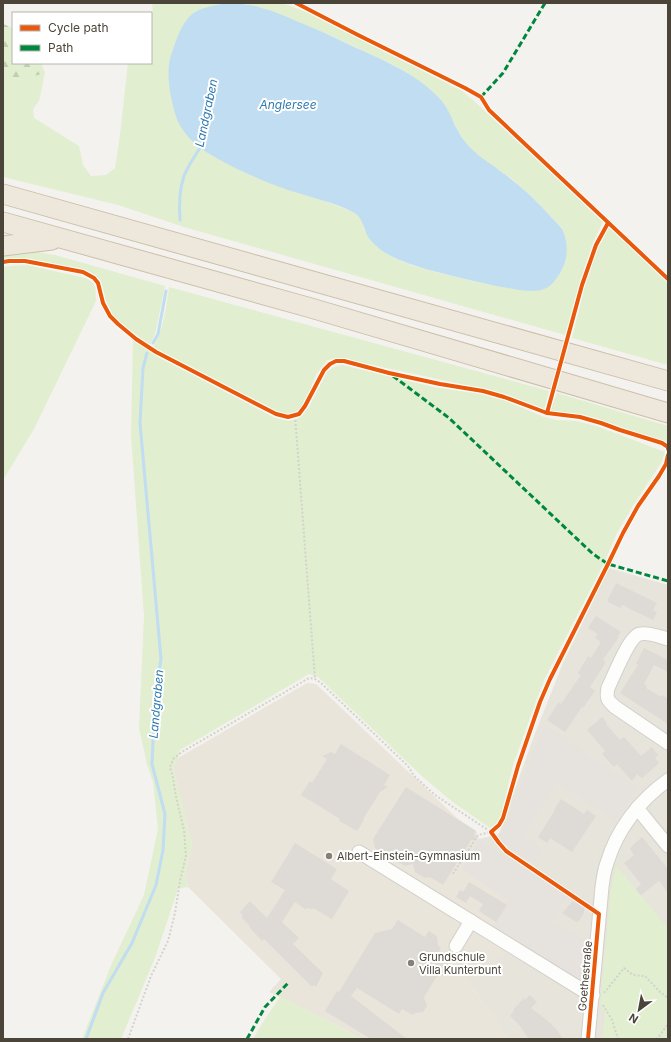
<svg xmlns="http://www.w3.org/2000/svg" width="671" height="1042" viewBox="0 0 671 1042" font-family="Inter,sans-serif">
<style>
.residential{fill:#e7e4dc}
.education{fill:#eae5da}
.green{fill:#e1eecf}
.forest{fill:url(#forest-firs)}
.parking{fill:#e6e3df}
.water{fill:#c0ddf1}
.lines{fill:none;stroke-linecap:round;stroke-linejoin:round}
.stream{stroke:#c0ddf1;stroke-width:3}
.building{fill:#dedbd6}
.minor-casing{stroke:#d2d0cb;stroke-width:15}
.highway-casing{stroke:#ccbfa9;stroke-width:21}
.path{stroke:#d3d2cc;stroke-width:2;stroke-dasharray:2 2;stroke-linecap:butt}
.minor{stroke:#fdfdfc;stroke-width:13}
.highway{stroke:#ede8db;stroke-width:19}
.quiet{stroke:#00873e;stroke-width:3;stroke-dasharray:6 3;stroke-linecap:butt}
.cycleway-casing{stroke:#fff;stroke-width:6}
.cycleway{stroke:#e8590c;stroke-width:4}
.poi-dot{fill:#868178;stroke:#fff;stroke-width:1.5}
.labels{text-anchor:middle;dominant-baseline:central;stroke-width:4;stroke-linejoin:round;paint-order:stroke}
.poi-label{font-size:11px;fill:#4b4439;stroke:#fff;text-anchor:start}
.street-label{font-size:11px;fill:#4b4439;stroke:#fff}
.water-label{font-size:12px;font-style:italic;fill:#2e7ab2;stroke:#fff}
</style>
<defs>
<pattern id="forest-firs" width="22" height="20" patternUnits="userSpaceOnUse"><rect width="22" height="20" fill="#e1eecf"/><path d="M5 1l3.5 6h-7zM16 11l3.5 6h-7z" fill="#c3cdb2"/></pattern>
</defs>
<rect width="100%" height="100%" fill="#f4f2ee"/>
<path class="residential" d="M609 568 668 585V1039H508L466 978 456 976 510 951 461 869 479 839 499 834 534 736 563 663Z"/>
<path class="education" d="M307 683 316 684 457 818 476 831 479 839 461 869 509 901 510 951 457 976 466 978 508 1039H362L309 1011 269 992 281 979 188 887 185 876 192 844 173 767 178 758Z"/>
<g class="green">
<path d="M152 3H225L196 11 183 26 169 63 213 156 250 175 270 183 327 202 353 212 359 216 363 222 364 229 377 247 392 257 414 266 439 273 472 281 520 290H535L557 276 563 268 565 260 567 246 565 237 561 227 530 195 512 179 481 158 465 142 458 131 454 122 431 90 416 79 398 67 332 36 263 8 239 3H281L304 11 462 91 474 101 603 222 593 242 580 282 565 335 184 227 118 205 3 177V75L20 80 45 73 39 101 33 109 34 118 79 146 83 165 91 176 106 175 115 168 120 135 128 63H151V16L153 13Z"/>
<path d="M608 226 668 282V365L572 338 585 286 598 246 603 240Z"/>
<path d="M31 251 55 255 165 286 155 334 150 345 119 322 111 313 106 301 101 281 96 276 83 270 25 258H9L3 260V253Z"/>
<path d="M27 265 85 278C98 284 95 289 96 301L34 429 3 480V267L10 266Z"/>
<path d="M169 287 549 391 544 410 506 394 484 389 345 359H335L327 360C324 365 319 370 316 375 311 385 305 408 295 413 289 416 283 414 277 412L153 348C164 327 166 310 169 287Z"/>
<path d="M133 340 158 357 275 418 289 421 297 419 302 416 309 407 327 372 334 367 342 365 408 381 438 388 481 394 503 400 544 417 556 420 576 421 599 427 665 452 661 463 634 504 617 533 604 563 545 678 536 701 513 765 500 819 496 824 490 828 454 803 424 778 318 677 309 674 180 750 178 758 173 767 192 844 185 876 188 887 178 889 155 958 121 1039H82L112 963 144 895 158 829 153 782 147 764 139 728 144 616 131 435Z"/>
<path d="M557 393 668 426V444L663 441 601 420 580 415 550 412Z"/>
<path d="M616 865 668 928V1039H602L605 1014 600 1003 611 890Z"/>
<path d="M280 997 309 1011 362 1039H253L263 1022Z"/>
</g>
<path class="forest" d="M3 24 13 28V63H41L45 73 20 80 3 75Z"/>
<g class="parking">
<path d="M544 724 638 788 615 821 557 782 523 836 544 850 534 863 499 840Z"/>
<path d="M479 839 567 897 552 921 590 943 588 990 491 930 509 901 461 869Z"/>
</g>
<path class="water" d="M225 3C237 3 249 4 262 8 273 11 285 16 296 21 314 28 332 36 350 45 381 59 416 73 440 99 449 109 452 120 458 131 462 139 468 146 475 152 482 159 492 164 500 171 519 184 536 200 551 217 555 221 559 225 562 229 568 240 568 254 564 265 560 274 553 286 544 289 530 294 510 288 496 286 474 281 451 276 429 270 410 264 381 256 369 238 363 229 364 218 353 212 333 202 310 197 288 190 265 182 242 172 220 160 206 152 192 144 183 130 177 122 174 111 172 101 169 89 167 70 170 59 175 44 181 21 195 12 203 7 215 6 225 3Z"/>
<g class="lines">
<g class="stream">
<path d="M180 220C179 206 179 190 184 176 188 166 194 157 200 148L201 145"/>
<path d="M153 343 158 334 166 291"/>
<path d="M86 1039 103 993 132 943 156 885 163 850 165 814 152 764 155 698 161 659 140 423 143 368 147 353"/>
</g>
</g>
<g class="building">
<path d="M616 583 657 603 653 610 657 612 653 620 622 605 620 608 608 602V599Z"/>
<path d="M596 616 621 632 618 636 619 637 603 660 606 662 590 687 595 691 583 708 582 707 565 732 547 720 559 702 561 704 581 675 578 673 588 656 591 658 601 642 595 638 598 634 588 628Z"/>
<path d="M644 648 668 660V672L654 665 644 684 647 686 646 688 661 697 662 695 668 699V724L620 693 638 665 636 664Z"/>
<path d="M602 717 607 723 606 724 620 740 624 737 641 756 652 747 658 755 655 758 659 763 642 778 637 774 632 781 617 764 614 767 602 754 605 751 587 730Z"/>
<path d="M341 744 390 775 384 785 388 787 380 792 363 819 364 820 357 831 341 822 339 820 340 819 301 795 310 781 312 783 327 759 322 756 331 752 335 754Z"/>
<path d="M406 787 476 831 474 834 477 840H471L443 885 430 877 425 878 415 872 413 864 405 866 395 860 393 852 385 854 375 848 373 839Z"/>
<path d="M561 799 584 814 587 810 596 816 572 852 550 838 547 843 538 837 555 810H554Z"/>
<path d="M642 837 668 869V893L659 881 641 895 636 889 641 884 624 863 634 855 630 849 632 846Z"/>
<path d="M295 843 337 869 331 879 349 891 332 919 313 908 312 910 309 908 305 909 295 902 282 922 299 938 293 944 323 973 316 987 314 985 312 987 264 939 262 941 249 927 250 926 241 917 243 916 240 912 250 901 267 918 285 890 271 882Z"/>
<path d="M469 882 507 905 496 922 479 911 483 904 470 896 466 903 456 897 460 890 463 892Z"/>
<path d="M573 901 584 908V913L580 920 576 922 562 913Z"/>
<path d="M398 920 425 937 429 931 437 936 438 946 441 947 439 951 449 958 447 961 450 969 446 976H438L435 979 424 997 427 1006 423 1012 415 1013 413 1015 402 1009 399 1014 357 988 351 996 407 1039H371L325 1011 337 991 339 992 375 933 392 929Z"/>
<path d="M530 995 537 1002 531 1008 549 1022 556 1029 563 1039H529L520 1026 510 1016 514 1011 513 1010 524 998 525 1000Z"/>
</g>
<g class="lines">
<g class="minor-casing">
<g id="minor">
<path d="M668 639C660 637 649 632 640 634 629 636 614 676 608 688 606 698 607 700 615 707L668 743"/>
<path d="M637 808 668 846"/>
<path d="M359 852 584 991 593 995"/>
<path d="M456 946 471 921"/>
<path d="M588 1039 602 887C603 879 604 871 607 863 617 829 640 800 668 780"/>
</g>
</g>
<g class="highway-casing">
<g id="highway">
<path d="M3 194 668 381"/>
<path d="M3 222 311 308 668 413"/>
<path d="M3 246 52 240"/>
</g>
</g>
<g class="path">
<path d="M295 416 315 679"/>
<path d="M453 874 478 835C492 832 495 831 503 818L518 766 540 702 550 679 608 564"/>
<path d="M604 993 624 968 633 975 645 976 660 992 668 998"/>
<path d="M603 1005 612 1020 618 1039"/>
<path d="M128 1039 151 976 168 941 175 913 180 881 186 856 184 830 176 797 173 778 170 767 174 758 182 752 309 678 315 679 321 683 408 766 414 776 435 795 491 832 499 843 506 851 589 907"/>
<path d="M656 1039 658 1038 668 1024"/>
</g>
<use href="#minor" class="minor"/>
<use href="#highway" class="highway"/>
<g class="quiet">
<path d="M481 97 503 73 545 3"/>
<path d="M393 376 449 418 593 554 608 564 668 581"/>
<path d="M247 1039 265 1007 289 982"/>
</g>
<g class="cycleway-casing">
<g id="cycleway">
<path d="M296 3 358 35 465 88 481 97 489 110 668 279"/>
<path d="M3 262 9 261H25L83 272 94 278 98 283 103 303 110 316 118 324 136 339 156 352 276 414 288 417 299 414 305 406 324 370 330 364 336 361H344L389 373 440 384 483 391 504 397 547 413 580 417 601 423 620 430 662 443 668 447V449"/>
<path d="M547 413 582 285 596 245 608 223"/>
<path d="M588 1039 599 914 506 851 499 843 491 832 499 825 503 818 518 766 540 702 550 679 608 564 623 533 638 506 659 476 666 464 668 455"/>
</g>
</g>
<use href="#cycleway" class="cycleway"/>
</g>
<g class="poi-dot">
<circle cx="329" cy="856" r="4"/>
<circle cx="411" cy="963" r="4"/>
</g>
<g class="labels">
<g class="poi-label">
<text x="337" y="856">Albert-Einstein-Gymnasium</text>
<text x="419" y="957">Grundschule<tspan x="419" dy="13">Villa Kunterbunt</tspan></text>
</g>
<g class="street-label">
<text transform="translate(585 976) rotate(-85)">Goethestraße</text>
</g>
<g class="water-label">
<text x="288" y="104">Anglersee</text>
<text transform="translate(206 113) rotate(-78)">Landgraben</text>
<text transform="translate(156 704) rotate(-85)">Landgraben</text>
</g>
</g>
<rect width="671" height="1042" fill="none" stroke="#4b4439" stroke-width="8"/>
<rect x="12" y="12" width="140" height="52" fill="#ffffff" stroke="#b7b4b0"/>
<rect x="20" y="25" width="20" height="6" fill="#e8590c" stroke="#b7b4b0"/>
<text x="48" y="32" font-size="12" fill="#4b4439">Cycle path</text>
<rect x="20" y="45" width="20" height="6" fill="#00873e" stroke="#b7b4b0"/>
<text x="48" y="52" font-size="12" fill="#4b4439">Path</text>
<g transform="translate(639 1010) rotate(212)" stroke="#ffffff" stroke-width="3" paint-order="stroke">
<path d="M0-3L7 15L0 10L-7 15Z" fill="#4b4439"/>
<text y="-6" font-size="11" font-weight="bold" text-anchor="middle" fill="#4b4439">N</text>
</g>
</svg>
